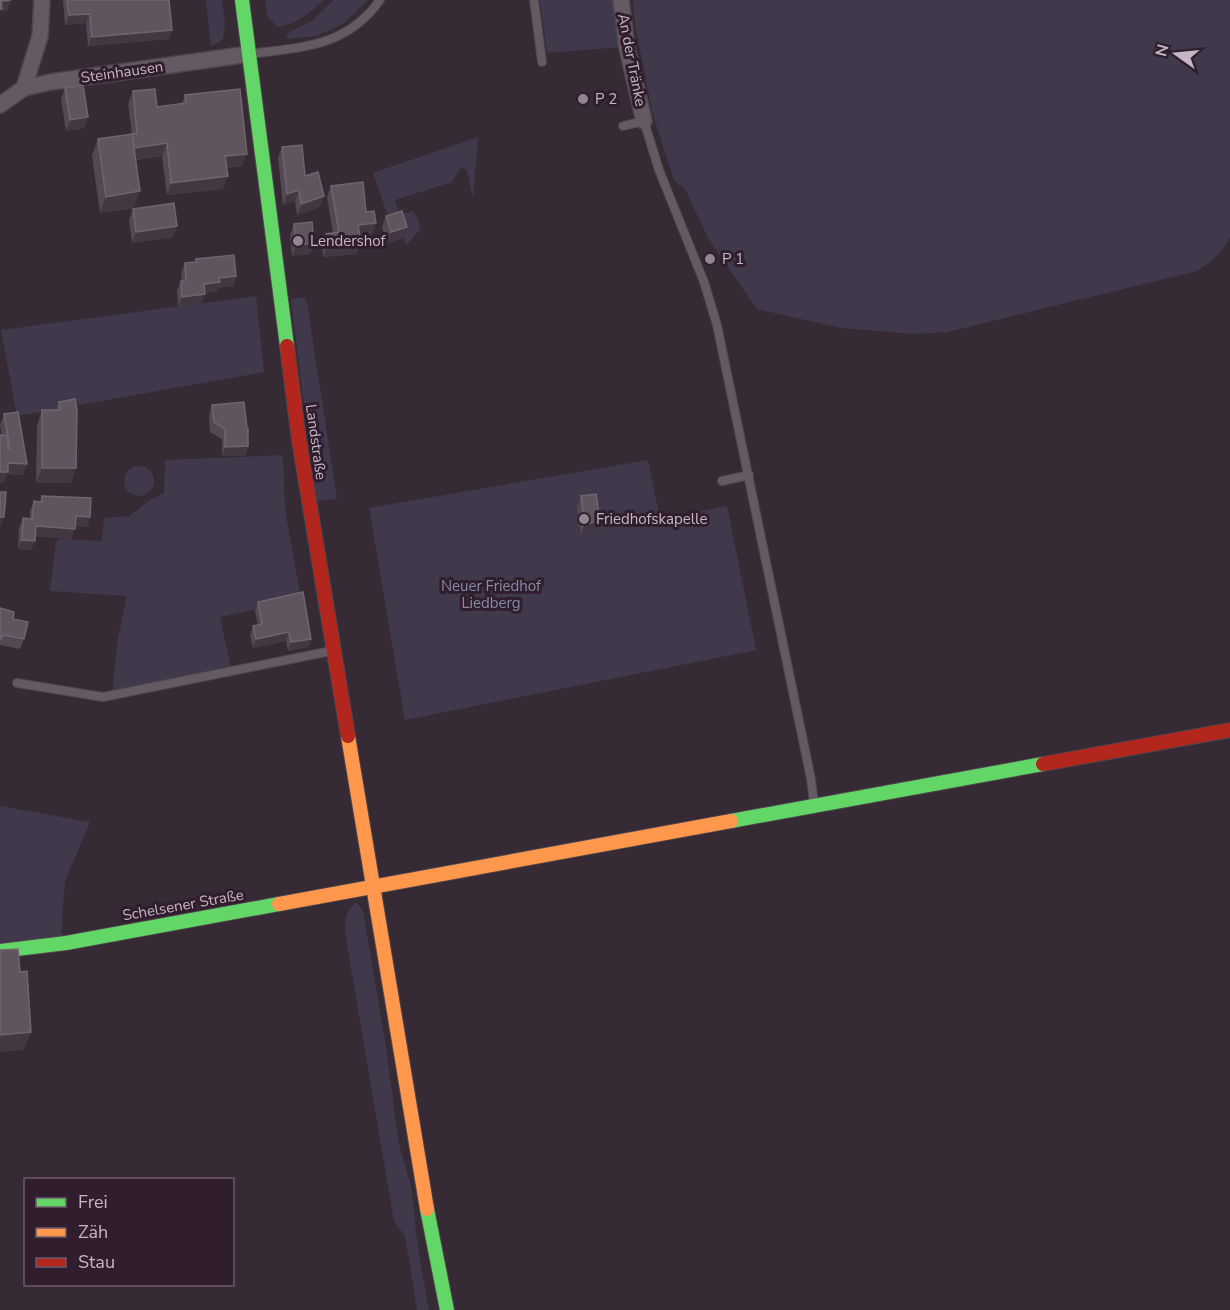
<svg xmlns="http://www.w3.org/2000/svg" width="1230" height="1310" viewBox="0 0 1230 1310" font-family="'Nunito Sans',sans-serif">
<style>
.green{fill:#40394c}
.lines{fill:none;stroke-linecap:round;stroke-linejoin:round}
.lane-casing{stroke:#4f464d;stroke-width:10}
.street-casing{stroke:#4f464d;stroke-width:18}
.fast-casing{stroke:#4f464d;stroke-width:16}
.slow-casing{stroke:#4f464d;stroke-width:16}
.jam-casing{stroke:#4f464d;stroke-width:16}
.lane{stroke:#645a62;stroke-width:8}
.street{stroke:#645a62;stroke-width:15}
.fast{stroke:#63d668;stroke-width:14}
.slow{stroke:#ff974d;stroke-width:14}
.jam{stroke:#b3261e;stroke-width:14}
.wall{fill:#544953}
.shaded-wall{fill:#433841}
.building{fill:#60555f;stroke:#70646f;stroke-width:1.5}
.poi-dot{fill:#948492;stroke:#301e2e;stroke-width:2}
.labels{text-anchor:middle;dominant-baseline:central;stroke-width:6;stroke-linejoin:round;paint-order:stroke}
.street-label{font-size:15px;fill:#c6b5c4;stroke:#301e2e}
.poi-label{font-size:15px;fill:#c6b5c4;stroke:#301e2e;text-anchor:start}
.park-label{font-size:15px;fill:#858ca4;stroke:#301e2e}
</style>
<rect width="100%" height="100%" fill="#362a34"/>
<g class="green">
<path d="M206 0H222L225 24 223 39 211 47Z"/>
<path d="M265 0H324C309 13 296 25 277 27L267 15Z"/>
<path d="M334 0H368L343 24 316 36 288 39 286 34 310 22Z"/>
<path d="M540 0H617L622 47 547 53Z"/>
<path d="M633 0H1230V237C1223 252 1211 263 1197 271L947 332 914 334 841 328 757 309 708 238 685 189 674 180 653 115 635 25Z"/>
<path d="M478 137 473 199 467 170 461 167 452 182 395 200 400 215 413 211 419 221 420 229 406 246 400 220 390 222 373 173Z"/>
<path d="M256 296 264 372 17 416 1 330Z"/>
<path d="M304 297 307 303 337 499 316 501 291 299Z"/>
<path d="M283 455 285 510 301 599 220 617 231 669 112 693 118 638 127 596 50 591 56 543 59 539 102 541 104 518 130 516 148 501 164 493 165 460Z"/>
<path d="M648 460 660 519 727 506 756 650 405 720 369 508Z"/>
<circle cx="139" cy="481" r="15"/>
<path d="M0 806 90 822 65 881 61 938 0 944Z"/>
<path d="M356 902 363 911 385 1040 399 1144 411 1186 418 1249 429 1310H417L405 1236 394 1221 345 933C344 920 346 912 356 902Z"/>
</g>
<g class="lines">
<g class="lane-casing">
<g id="lane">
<path d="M534 0 542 62"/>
<path d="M250 54C302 47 347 47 380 0"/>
<path d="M623 126 644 121 659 170 704 282 717 325 811 779 814 804"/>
<path d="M722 481 749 475"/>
<path d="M17 683 103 697 331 651"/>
</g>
</g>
<g class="street-casing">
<g id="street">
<path d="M621 0 627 48 644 121"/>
<path d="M24 88 40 36 42 0"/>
<path d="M0 105 24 88 51 82 249 54"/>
</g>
</g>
<g class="fast-casing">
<g id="fast">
<path d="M242 0 287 346"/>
<path d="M731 821 1043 764"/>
<path d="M0 951 66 943 279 904"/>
<path d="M427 1209 447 1310"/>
</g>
</g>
<g class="slow-casing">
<g id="slow">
<path d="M348 736 427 1209"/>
<path d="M279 904 731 821"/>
</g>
</g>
<g class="jam-casing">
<g id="jam">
<path d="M287 346 299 440 348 736"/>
<path d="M1043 764 1230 730"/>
</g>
</g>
<use href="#lane" class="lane"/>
<use href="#street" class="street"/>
<use href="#fast" class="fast"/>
<use href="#slow" class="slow"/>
<use href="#jam" class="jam"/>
</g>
<g class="wall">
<path d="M63 0H169L172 30 169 39 88 46 86 23 65 25Z"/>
<path d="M65 88 84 128 66 131 61 99Z"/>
<path d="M133 91 157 107 182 104 185 95 242 166 227 168 223 189 167 195 162 156 136 160 134 208 100 213 92 156 98 139 132 134 128 104Z"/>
<path d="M282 147 305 176 320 207 297 215 295 201 283 205 278 158Z"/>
<path d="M331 186 366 212 376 223 372 234 360 236 361 243 357 254 323 257 322 245 326 234 333 233 327 197Z"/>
<path d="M133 209 173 237 132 243 129 220Z"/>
<path d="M386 216 403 238 387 243 382 227Z"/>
<path d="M294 224 314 243 310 254 292 256 290 235Z"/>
<path d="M196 259 236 276 233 286 218 288 216 291 205 293 201 304 178 307 177 291 181 281H182L181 273 185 263 195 262Z"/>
<path d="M59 402 71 483H36L37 426 42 410H56Z"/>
<path d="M212 405 248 446 245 456H222V439L210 432 209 415Z"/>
<path d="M4 414 23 475 7 474 4 483 2 436 0 425Z"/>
<path d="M42 496 90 517 87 527 75 526 71 539 35 536 31 550 18 549 19 528 23 518 30 519V511L34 501H40Z"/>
<path d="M581 496 596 532 581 535 577 507Z"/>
<path d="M258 602 311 639 308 647 288 651 286 641 253 648 250 635 253 626 258 625 255 611Z"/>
<path d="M0 608 13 619 24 639 20 649 0 645Z"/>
</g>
<g class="shaded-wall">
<path d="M11 0 7 11H1L0 14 1 1Z"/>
<path d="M90 14 86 23 65 25 69 15Z"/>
<path d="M172 30 169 39 88 46 92 37Z"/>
<path d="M88 117 84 128 66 131 70 120Z"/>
<path d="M167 143 162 156 129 160 134 148Z"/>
<path d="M247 154 242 166 221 169 225 156Z"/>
<path d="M228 176 223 189 167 195 171 183Z"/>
<path d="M299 190 295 201 283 205 287 194Z"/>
<path d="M140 191 134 208 100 213 106 197Z"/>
<path d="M324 196 320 207 297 215 301 204Z"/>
<path d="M376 223 372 234 354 236 358 225Z"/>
<path d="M177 226 173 237 132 243 136 232Z"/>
<path d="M407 227 403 238 387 243 391 232Z"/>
<path d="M314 243 310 254 292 256 296 245Z"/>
<path d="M361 243 357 254 323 257 327 246Z"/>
<path d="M236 276 233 286 218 288 216 291 200 294 204 284 219 278Z"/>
<path d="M205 294 201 304 178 307 182 297Z"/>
<path d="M248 446 245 456H222L225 447Z"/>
<path d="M8 463 27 464 23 475 7 474 4 483H0V472Z"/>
<path d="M42 468H76L71 483H36Z"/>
<path d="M76 516 90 517 87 527 72 526Z"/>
<path d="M0 517H4L0 527Z"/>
<path d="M600 521 596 532 581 535 585 524Z"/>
<path d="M36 526 75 529 71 539 32 536Z"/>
<path d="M22 540 35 541 31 550 18 549Z"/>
<path d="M289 632 286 641 253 648 256 639Z"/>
<path d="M311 639 308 647 288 651 291 642Z"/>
<path d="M31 1032 24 1050 0 1052V1035Z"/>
</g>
<g class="building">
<path d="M0 0H11L1 1 2 9H0Z"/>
<path d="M67 0H169L172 30 92 37 90 14 69 15Z"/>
<path d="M83 85 88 117 70 120 65 88Z"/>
<path d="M155 89 157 107 186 103 185 95 240 89 247 154 225 156 228 176 171 183 167 143 134 148 132 134 137 133 133 91Z"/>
<path d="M132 134 140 191 106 197 98 139Z"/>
<path d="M302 145 305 176 318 172 324 196 301 204 299 190 287 194 282 147Z"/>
<path d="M363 182 366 212 374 211 376 223 358 225 361 243 327 246 326 234 339 232 331 186Z"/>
<path d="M174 203 177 226 136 232 133 209Z"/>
<path d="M402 211 407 227 391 232 386 216Z"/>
<path d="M312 222 314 243 296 245 294 224Z"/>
<path d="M234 255 236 276 219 278 220 282 204 284 205 294 182 297 181 281 186 280 185 263 196 262V259Z"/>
<path d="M75 399 77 410 76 468H42V410H60L59 402Z"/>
<path d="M244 402 247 429H248V446L225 447V429L214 422 212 405Z"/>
<path d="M18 412 27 464 8 463V472H0V435L8 436V449L10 448 4 414Z"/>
<path d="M0 492H6L4 517H0Z"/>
<path d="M596 494 600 521 585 524 581 496Z"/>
<path d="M42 496 91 498 90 517 76 516 75 529 36 526 35 541 22 540 23 518 32 519 34 501 42 502Z"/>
<path d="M303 592 311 639 291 642 289 632 256 639 253 626 262 624 258 602Z"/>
<path d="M0 608 14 612 13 619 28 622 24 639 3 635 1 639H0Z"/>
<path d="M18 949 20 972 27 971 31 1032 0 1035V950Z"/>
</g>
<g class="poi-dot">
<circle cx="583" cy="99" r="6"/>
<circle cx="298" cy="241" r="6"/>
<circle cx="710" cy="259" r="6"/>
<circle cx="584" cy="519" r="6"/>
</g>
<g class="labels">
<g class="street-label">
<text transform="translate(632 60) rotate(79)">An der Tränke</text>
<text transform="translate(122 72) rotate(-8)">Steinhausen</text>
<text transform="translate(316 442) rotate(82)">Landstraße</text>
<text transform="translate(183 905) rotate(-10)">Schelsener Straße</text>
</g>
<g class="poi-label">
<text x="595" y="99">P 2</text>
<text x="310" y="241">Lendershof</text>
<text x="722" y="259">P 1</text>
<text x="596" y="519">Friedhofskapelle</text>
</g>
<g class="park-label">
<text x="491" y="586">Neuer Friedhof<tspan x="491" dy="17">Liedberg</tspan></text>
</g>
</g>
<rect x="24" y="1178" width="210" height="108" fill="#301e2e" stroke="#6c5a6a" stroke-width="1.5"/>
<rect x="36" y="1198" width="30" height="9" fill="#63d668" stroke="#6c5a6a" stroke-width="1.5"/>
<text x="78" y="1208" font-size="18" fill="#c6b5c4">Frei</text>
<rect x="36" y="1228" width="30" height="9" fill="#ff974d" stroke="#6c5a6a" stroke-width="1.5"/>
<text x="78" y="1238" font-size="18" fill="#c6b5c4">Zäh</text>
<rect x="36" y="1258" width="30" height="9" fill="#b3261e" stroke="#6c5a6a" stroke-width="1.5"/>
<text x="78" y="1268" font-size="18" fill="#c6b5c4">Stau</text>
<g transform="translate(1176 54) rotate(285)" stroke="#301e2e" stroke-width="4.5" paint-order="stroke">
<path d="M0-4.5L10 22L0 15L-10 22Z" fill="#c6b5c4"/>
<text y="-9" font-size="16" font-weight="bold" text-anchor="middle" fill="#c6b5c4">N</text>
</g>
</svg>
